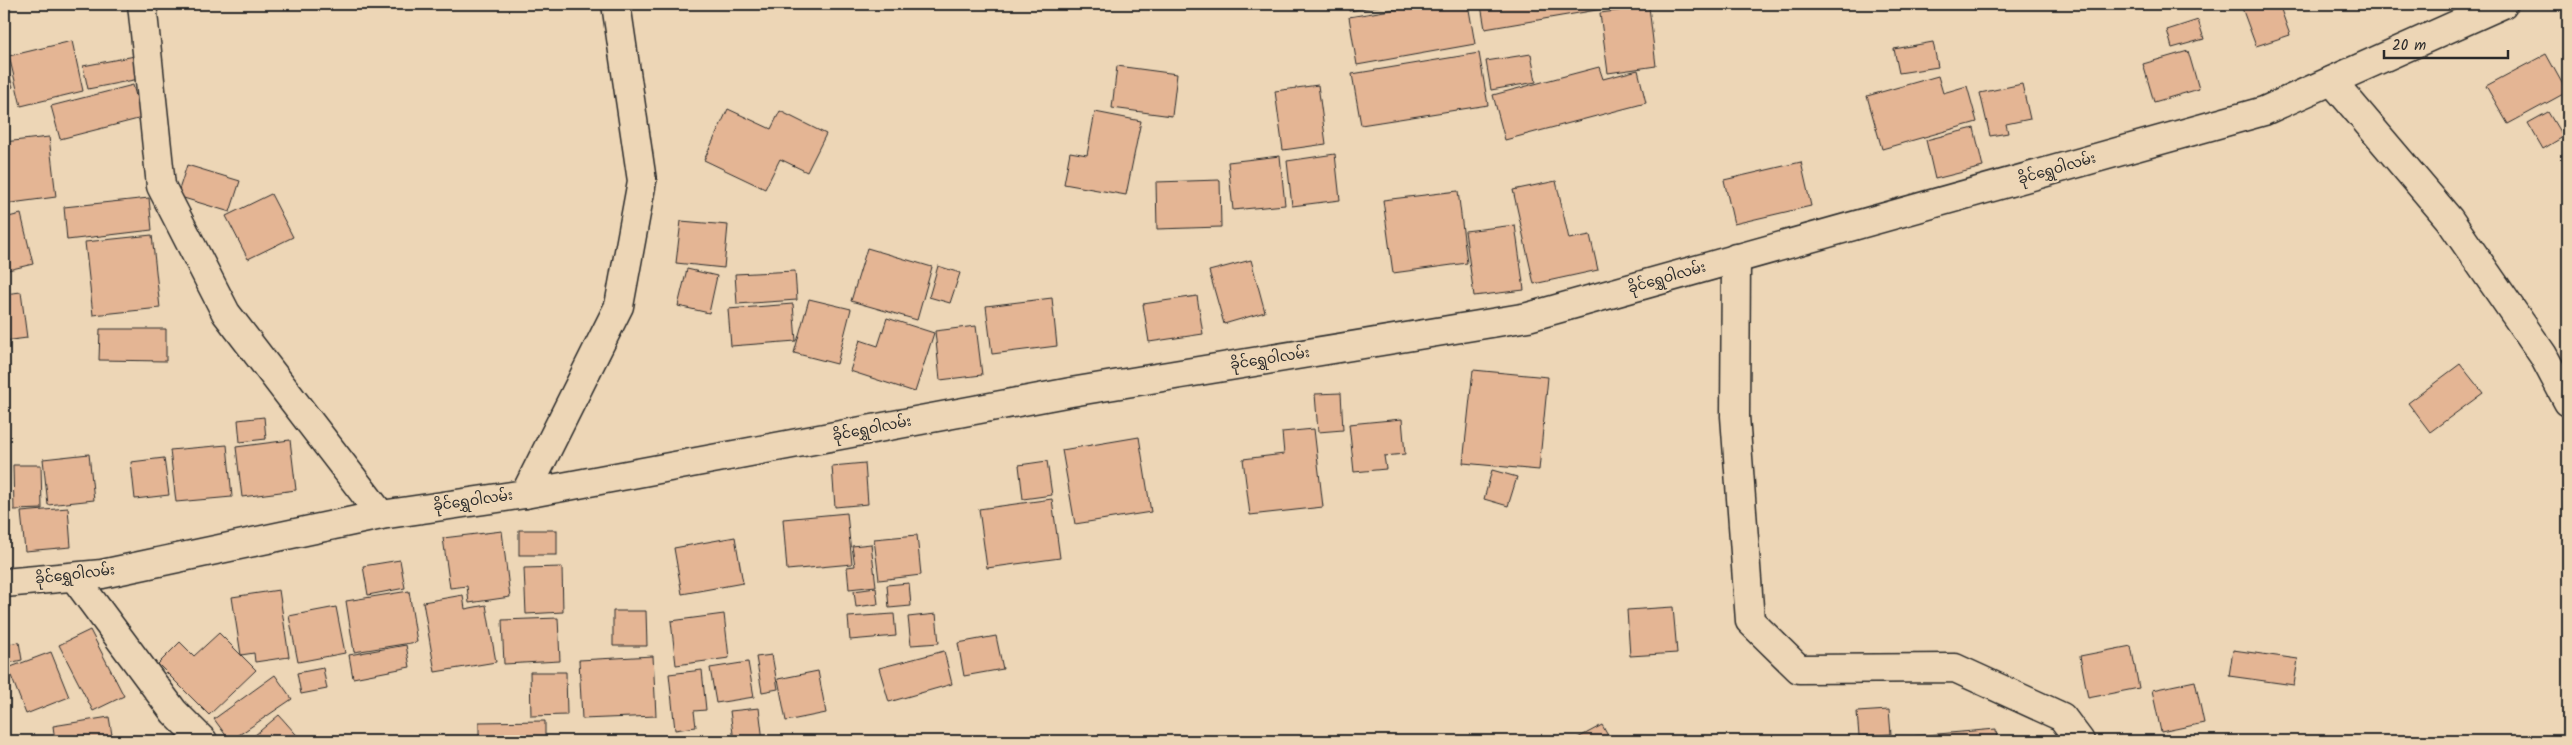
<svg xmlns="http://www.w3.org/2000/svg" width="2572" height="745" viewBox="0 0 2572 745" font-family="Kalam,'Noto Sans Myanmar',sans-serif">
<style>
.building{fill:#e4b594;stroke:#2b2b2b}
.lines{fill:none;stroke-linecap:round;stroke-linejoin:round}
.street-casing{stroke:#2b2b2b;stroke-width:31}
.secondary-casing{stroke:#2b2b2b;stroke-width:31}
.street{stroke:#edd6b6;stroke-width:28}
.secondary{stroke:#edd6b6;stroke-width:28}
.labels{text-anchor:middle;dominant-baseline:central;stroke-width:4;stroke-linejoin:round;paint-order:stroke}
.street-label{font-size:14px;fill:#2b2b2b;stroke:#edd6b6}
</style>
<rect width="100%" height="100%" fill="#edd6b6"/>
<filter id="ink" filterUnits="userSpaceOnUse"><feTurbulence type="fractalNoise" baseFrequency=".02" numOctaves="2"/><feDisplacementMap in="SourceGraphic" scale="10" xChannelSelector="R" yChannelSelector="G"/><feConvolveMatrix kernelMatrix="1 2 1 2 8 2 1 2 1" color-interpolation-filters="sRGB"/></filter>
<g filter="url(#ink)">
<g class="building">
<path d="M4 4H18L4 11Z"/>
<path d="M1347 4H1390L1349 11Z"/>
<path d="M1426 4H1468L1475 44 1357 65 1349 17Z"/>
<path d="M1486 4H1632L1485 29 1481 5Z"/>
<path d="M1951 4H1976V5L1952 8Z"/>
<path d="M2255 4H2279L2290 35 2256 46 2242 8Z"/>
<path d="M2339 4H2356L2341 9Z"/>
<path d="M2411 4H2441L2412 9Z"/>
<path d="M1649 7 1656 66 1608 73 1600 13Z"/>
<path d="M2198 20 2204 39 2172 48 2167 30Z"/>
<path d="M72 41 83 91 21 106 9 56Z"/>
<path d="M1933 42 1938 67 1899 73 1894 49Z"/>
<path d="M2188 51 2199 89 2154 102 2143 64Z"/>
<path d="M1479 53 1488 105 1361 125 1352 74Z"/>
<path d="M1531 54 1536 82 1491 90 1486 61Z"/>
<path d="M2546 54 2567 92 2508 124 2486 86Z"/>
<path d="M140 55 144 78 88 89 83 66Z"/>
<path d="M4 58 13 87 4 90Z"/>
<path d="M1117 66 1177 74 1172 116 1112 108Z"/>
<path d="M1599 67 1603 79 1638 70 1646 103 1505 140 1493 95Z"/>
<path d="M1938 76 1943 93 1967 86 1977 122 1882 149 1867 96Z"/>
<path d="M2022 84 2030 119 2006 124 2008 133 1990 136 1980 93Z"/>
<path d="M133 85 142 118 60 139 51 106Z"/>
<path d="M1318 85 1326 144 1283 150 1275 91Z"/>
<path d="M728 109 771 129 780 111 826 134 807 172 780 159 765 189 704 160Z"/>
<path d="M1095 112 1141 121 1126 195 1064 184 1070 152 1087 155Z"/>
<path d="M2548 112 2563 137 2543 149 2528 123Z"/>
<path d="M1974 128 1983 167 1935 179 1926 140Z"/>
<path d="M49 137 56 197 4 204V142Z"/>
<path d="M1335 154 1340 200 1292 206 1287 161Z"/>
<path d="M1280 156 1285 205 1233 210 1228 162Z"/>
<path d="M1801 162 1811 206 1734 224 1724 180Z"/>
<path d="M187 165 240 181 230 212 177 196Z"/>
<path d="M1220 180 1221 227 1157 229 1156 182Z"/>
<path d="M1556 181 1569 239 1590 235 1598 270 1534 284 1513 190Z"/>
<path d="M1458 191 1467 263 1393 273 1383 200Z"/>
<path d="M271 194 293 237 248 259 226 216Z"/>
<path d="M149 198 152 230 67 240 64 207Z"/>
<path d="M21 214 33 264 4 271V218Z"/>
<path d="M681 221 728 225 724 268 676 263Z"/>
<path d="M1515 225 1524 290 1474 296 1465 231Z"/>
<path d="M152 235 160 308 93 315 85 242Z"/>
<path d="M867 248 932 267 917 320 851 301Z"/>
<path d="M1251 260 1265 312 1224 324 1209 271Z"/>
<path d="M938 266 960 273 950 303 929 297Z"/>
<path d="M687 269 717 276 709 313 678 306Z"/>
<path d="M795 271 797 300 737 304 735 274Z"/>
<path d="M21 292 27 338 4 341V294Z"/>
<path d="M1197 296 1203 334 1149 342 1143 304Z"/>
<path d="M1052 298 1057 346 992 354 986 306Z"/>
<path d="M809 299 851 309 837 364 794 353Z"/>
<path d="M793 304 796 341 731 346 728 309Z"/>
<path d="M887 318 934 333 915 392 850 371 860 340 878 346Z"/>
<path d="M976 326 982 375 940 380 935 331Z"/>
<path d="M100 329H166V361L99 360Z"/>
<path d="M2460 364 2483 393 2430 432 2408 403Z"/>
<path d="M1473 370 1548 377 1539 470 1463 463Z"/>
<path d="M1341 393 1343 430 1318 432 1315 394Z"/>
<path d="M264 417 266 439 240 442 238 420Z"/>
<path d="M1402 419 1405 454 1384 456 1386 469 1354 472 1349 424Z"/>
<path d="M1314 429 1323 507 1250 515 1243 459 1284 454 1282 432Z"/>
<path d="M1139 437 1151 512 1075 524 1062 450Z"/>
<path d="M290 440 296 490 242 497 236 447Z"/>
<path d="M227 445 232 497 176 502 170 450Z"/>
<path d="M89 454 94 500 48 505 43 459Z"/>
<path d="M164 458 169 495 135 499 131 462Z"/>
<path d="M1047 461 1052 495 1023 499 1019 465Z"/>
<path d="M865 463 868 504 835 507 832 466Z"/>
<path d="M13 465H41L42 509 14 510Z"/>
<path d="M1492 470 1517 477 1508 506 1484 499Z"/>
<path d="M1052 499 1060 558 987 568 979 509Z"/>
<path d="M68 508 71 547 25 551 21 512Z"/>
<path d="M847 513 852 564 787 570 783 519Z"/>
<rect x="519" y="530" width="38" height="25"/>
<path d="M502 531 510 597 469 603 467 586 450 588 443 538Z"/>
<path d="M917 535 921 575 879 580 874 539Z"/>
<path d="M735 537 743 583 682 594 674 548Z"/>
<path d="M871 544 876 586 849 589 847 567 855 566 852 546Z"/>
<path d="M400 560 405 588 368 595 363 566Z"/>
<path d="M562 567 563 612 526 614 524 568Z"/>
<path d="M909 583 911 606 889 608 887 585Z"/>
<path d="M876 588 878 604 856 607 854 591Z"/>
<path d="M279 590 289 657 255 662 254 653 241 655 232 597Z"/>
<path d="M409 591 417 642 354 652 346 601Z"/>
<path d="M463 595 465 609 486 605 496 662 435 672 423 602Z"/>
<path d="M336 607 345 653 298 662 289 616Z"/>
<path d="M1673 607 1677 653 1630 656 1627 610Z"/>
<path d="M613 611H646L647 646H613Z"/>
<path d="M724 614 729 658 676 665 671 621Z"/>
<path d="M894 614 896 636 850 640 848 617Z"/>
<path d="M936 614 939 643 911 645 908 617Z"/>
<path d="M558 618 560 661 504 664 502 620Z"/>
<path d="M90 630 124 696 93 711 59 645Z"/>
<path d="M219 633 256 670 209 715 158 664 180 642 194 656Z"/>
<path d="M996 636 1003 669 964 676 958 643Z"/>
<path d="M19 642 22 660 4 664V645Z"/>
<path d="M406 645 410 667 353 678 349 655Z"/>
<path d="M2131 646 2139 688 2088 698 2080 656Z"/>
<path d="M2233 650 2298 659 2294 685 2229 676Z"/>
<path d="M944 651 952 684 889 702 879 668Z"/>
<path d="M51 652 69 697 26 714 8 668Z"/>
<path d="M772 655 778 689 762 692 756 657Z"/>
<path d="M653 656 656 716 582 719 579 660Z"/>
<path d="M748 662 754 697 716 703 710 668Z"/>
<path d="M323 668 327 689 301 694 297 673Z"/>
<path d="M702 670 706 710 694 711 696 727 675 730 669 674Z"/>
<path d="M818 671 826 713 786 721 778 679Z"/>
<path d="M530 672H566L567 715 531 716Z"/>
<path d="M275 675 292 699 230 741 214 719Z"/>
<path d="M2195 681 2204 723 2161 732 2152 690Z"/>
<path d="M759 708 763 741H734L730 711Z"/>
<path d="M1889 710 1891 734 1859 736 1857 712Z"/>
<path d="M279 715 302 741H248Z"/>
<path d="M109 717 113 741H55L53 726Z"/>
<path d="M545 721V741H479V722Z"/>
<path d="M1602 725 1611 741H1577L1576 739Z"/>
<path d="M1996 729 1997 741H1915V736Z"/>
<path d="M1911 738V741H1875Z"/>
</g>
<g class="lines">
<g class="street-casing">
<g id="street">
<path d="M142 4 161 186 226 313 381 515"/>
<path d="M2332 81 2449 219 2543 355 2568 402"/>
<path d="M1736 258 1735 416 1750 621 1799 669 1955 668 2062 717 2080 741"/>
<path d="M525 494 619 306 642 181 616 4"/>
<path d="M74 577 174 712 203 741"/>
</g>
</g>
<g class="secondary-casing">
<path id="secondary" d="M4 583 102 574 381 515 525 494 1071 392 1528 317 2264 111 2503 4"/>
</g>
<use href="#street" class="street"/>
<use href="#secondary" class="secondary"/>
</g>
</g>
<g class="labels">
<g class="street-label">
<text transform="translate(2057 169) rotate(-16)">ခိုင်ရွှေဝါလမ်း</text>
<text transform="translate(1667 278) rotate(-16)">ခိုင်ရွှေဝါလမ်း</text>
<text transform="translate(1270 359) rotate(-9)">ခိုင်ရွှေဝါလမ်း</text>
<text transform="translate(872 429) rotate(-11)">ခိုင်ရွှေဝါလမ်း</text>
<text transform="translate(473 501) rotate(-8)">ခိုင်ရွှေဝါလမ်း</text>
<text transform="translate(75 575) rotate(-7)">ခိုင်ရွှေဝါလမ်း</text>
</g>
</g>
<rect width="2572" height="745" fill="none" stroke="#edd6b6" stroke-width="20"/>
<rect x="10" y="10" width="2552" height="725" fill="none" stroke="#2b2b2b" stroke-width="2" filter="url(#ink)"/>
<path d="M2384 50v8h124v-8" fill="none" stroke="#2b2b2b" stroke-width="2.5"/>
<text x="2392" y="50" font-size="15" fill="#2b2b2b" stroke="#edd6b6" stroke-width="4" paint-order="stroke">20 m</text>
</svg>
